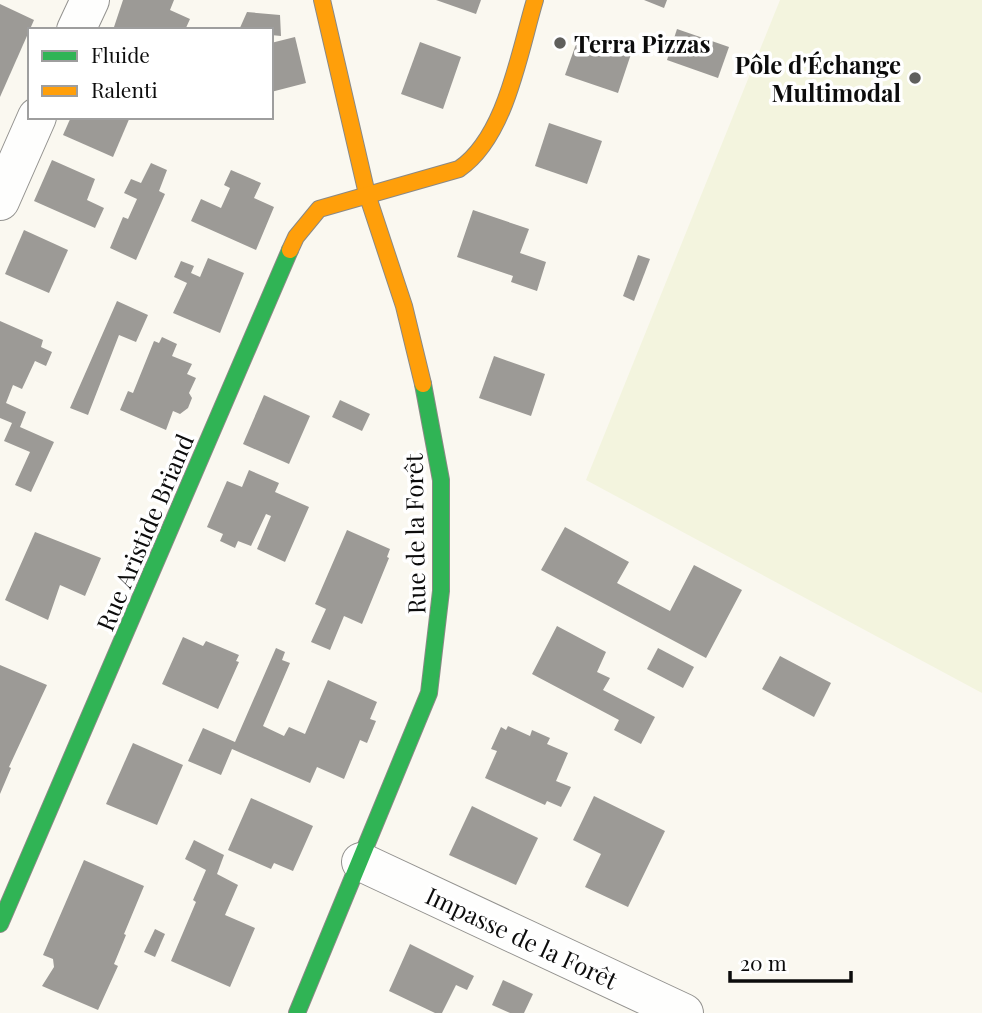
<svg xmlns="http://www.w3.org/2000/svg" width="982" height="1013" viewBox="0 0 982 1013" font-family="'Playfair Display',serif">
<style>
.farmland{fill:#f3f4de}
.building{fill:#9c9a96}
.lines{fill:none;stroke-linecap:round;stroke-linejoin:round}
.street-casing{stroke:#93928f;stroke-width:40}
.fast-casing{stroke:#8a8985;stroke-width:18}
.slow-casing{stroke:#8a8985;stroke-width:18}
.street{stroke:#fefefd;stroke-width:38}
.fast{stroke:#30b455;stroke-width:16}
.slow{stroke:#ff9f0a;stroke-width:16}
.poi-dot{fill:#5f5f5c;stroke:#fff;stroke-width:2.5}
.labels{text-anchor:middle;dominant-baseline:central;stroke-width:7;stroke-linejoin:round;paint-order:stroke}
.poi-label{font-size:24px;font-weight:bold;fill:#0c0c0c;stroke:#fff;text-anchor:start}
.street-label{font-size:24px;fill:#0c0c0c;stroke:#fff}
</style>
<rect width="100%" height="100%" fill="#faf8f0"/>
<path class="farmland" d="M780 0H982V693L586 480Z"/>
<g class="building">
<path d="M123 0H174L170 10 190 19 185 30H113Z"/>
<path d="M436 0H481L476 14Z"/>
<path d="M644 0H667L664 8Z"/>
<path d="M0 4 34 20 0 97Z"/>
<path d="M247 12 280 15 281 36 271 35V30H239Z"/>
<path d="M677 29 729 47 718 78 667 60Z"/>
<path d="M580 33 632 51 618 93 565 75Z"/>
<path d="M295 37 306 83 271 92V43Z"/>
<path d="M420 42 461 57 443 109 401 94Z"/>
<path d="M71 117H130L113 157 63 135Z"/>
<path d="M549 123 602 141 587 184 535 166Z"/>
<path d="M52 160 95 179 87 200 104 208 95 228 34 201Z"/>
<path d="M151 163 167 170 159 191 165 194 136 260 110 248 123 217 128 219 137 199 124 193 131 179 141 183Z"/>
<path d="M231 170 261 183 254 198 274 207 256 250 191 221 201 199 221 208 230 188 224 185Z"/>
<path d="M473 210 529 229 520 253 546 262 537 291 511 282 513 276 457 257Z"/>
<path d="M24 230 68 250 49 293 5 274Z"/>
<path d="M638 255 650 259 634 301 623 296Z"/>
<path d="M208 258 244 273 220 333 173 313 187 283 174 277 181 261 194 266 191 273 200 277Z"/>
<path d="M117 301 148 315 136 342 119 335 88 415 70 408Z"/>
<path d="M0 321 43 340 41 347 52 352 46 366 35 361 22 389 13 385 6 403 26 412 20 427 54 442 31 492 15 485 30 452 4 441 12 423 0 418Z"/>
<path d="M162 337 177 344 172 356 192 364 187 374 196 378 189 393 192 398 188 408 180 414 173 411 166 430 120 410 128 391 133 393 154 341 159 343Z"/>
<path d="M494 356 545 374 531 416 479 398Z"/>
<path d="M264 395 310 416 289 464 243 444Z"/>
<path d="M340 400 370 414 362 431 332 417Z"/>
<path d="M249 470 279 483 275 492 309 507 285 562 257 549 271 516 266 514 251 546 238 541 235 548 220 541 223 534 207 527 227 481 242 487Z"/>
<path d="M565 527 629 562 617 583 670 611 694 565 742 590 706 658 541 570Z"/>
<path d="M347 530 390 549 387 557 389 558 362 624 344 616 330 650 311 642 326 609 315 604Z"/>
<path d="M35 532 101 558 85 596 60 585 48 620 5 600Z"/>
<path d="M557 626 606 652 597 672 610 678 603 690 655 717 641 744 614 730 619 720 532 674Z"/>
<path d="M183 637 203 646 206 641 239 655 236 661 239 662 218 709 162 684Z"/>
<path d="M276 648 285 652 282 660 290 663 263 726 284 736 289 727 305 734 328 680 377 702 370 719 376 721 367 743 360 740 344 779 317 767 310 783 232 749 221 775 188 761 203 728 235 742Z"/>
<path d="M658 648 694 667 683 688 647 669Z"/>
<path d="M780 656 831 683 814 717 762 689Z"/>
<path d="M0 665 47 685 9 767 11 768 0 794Z"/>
<path d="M508 726 530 736 532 730 550 738 547 744 568 753 556 781 571 787 561 807 547 801 545 805 485 778 497 751 491 749 501 727 506 730Z"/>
<path d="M133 743 183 765 157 825 106 804Z"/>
<path d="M594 796 665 831 628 907 585 887 601 854 573 840Z"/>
<path d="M251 798 313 826 293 871 274 863 271 869 228 850Z"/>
<path d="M472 806 538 838 516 885 449 855Z"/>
<path d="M194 840 224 855 217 874 238 885 225 915 255 928 230 987 171 961 196 902 193 900 206 870 185 859Z"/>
<path d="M84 860 144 886 124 934 126 935 114 964 118 966 98 1010 42 986 54 967 53 959 43 955Z"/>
<path d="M155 929 165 934 155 957 144 952Z"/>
<path d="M410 944 474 976 467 990 456 985 442 1013H435L389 991Z"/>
<path d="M503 980 533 994 524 1013H510L492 1005Z"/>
</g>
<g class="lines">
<g class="street-casing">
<g id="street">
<path d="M76 30 90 0"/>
<path d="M0 201 37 117"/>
<path d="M361 862 684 1013"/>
</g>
</g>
<g class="fast-casing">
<g id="fast">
<path d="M0 924 290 250"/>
<path d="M297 1013 429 693 441 591V480L423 384"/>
</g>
</g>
<g class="slow-casing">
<g id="slow">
<path d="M322 0 367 194 404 306 423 384"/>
<path d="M290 250 296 237 319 209 459 169C506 137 519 53 535 0"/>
</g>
</g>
<use href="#street" class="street"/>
<use href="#fast" class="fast"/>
<use href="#slow" class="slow"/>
</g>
<g class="poi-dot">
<circle cx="560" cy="43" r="7"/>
<circle cx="915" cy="78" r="7"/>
</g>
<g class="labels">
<g class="poi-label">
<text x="574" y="43">Terra Pizzas</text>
<text x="901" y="64" text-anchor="end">Pôle d'Échange<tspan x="901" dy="28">Multimodal</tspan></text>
</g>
<g class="street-label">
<text transform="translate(144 532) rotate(-67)">Rue Aristide Briand</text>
<text transform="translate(414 534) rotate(-91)">Rue de la Forêt</text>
<text transform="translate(522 937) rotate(25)">Impasse de la Forêt</text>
</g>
</g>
<rect x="28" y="28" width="245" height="91" fill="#ffffff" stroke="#9e9e9e" stroke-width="2"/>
<rect x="42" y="51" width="35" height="10" fill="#30b455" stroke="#9e9e9e" stroke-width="2"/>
<text x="91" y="63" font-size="21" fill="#0c0c0c">Fluide</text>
<rect x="42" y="86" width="35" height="10" fill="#ff9f0a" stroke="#9e9e9e" stroke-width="2"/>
<text x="91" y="98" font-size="21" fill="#0c0c0c">Ralenti</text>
<path d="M730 971v10h121v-10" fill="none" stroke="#0c0c0c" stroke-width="3.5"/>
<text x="740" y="971" font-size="21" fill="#0c0c0c" stroke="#ffffff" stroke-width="5" paint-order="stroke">20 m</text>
</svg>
